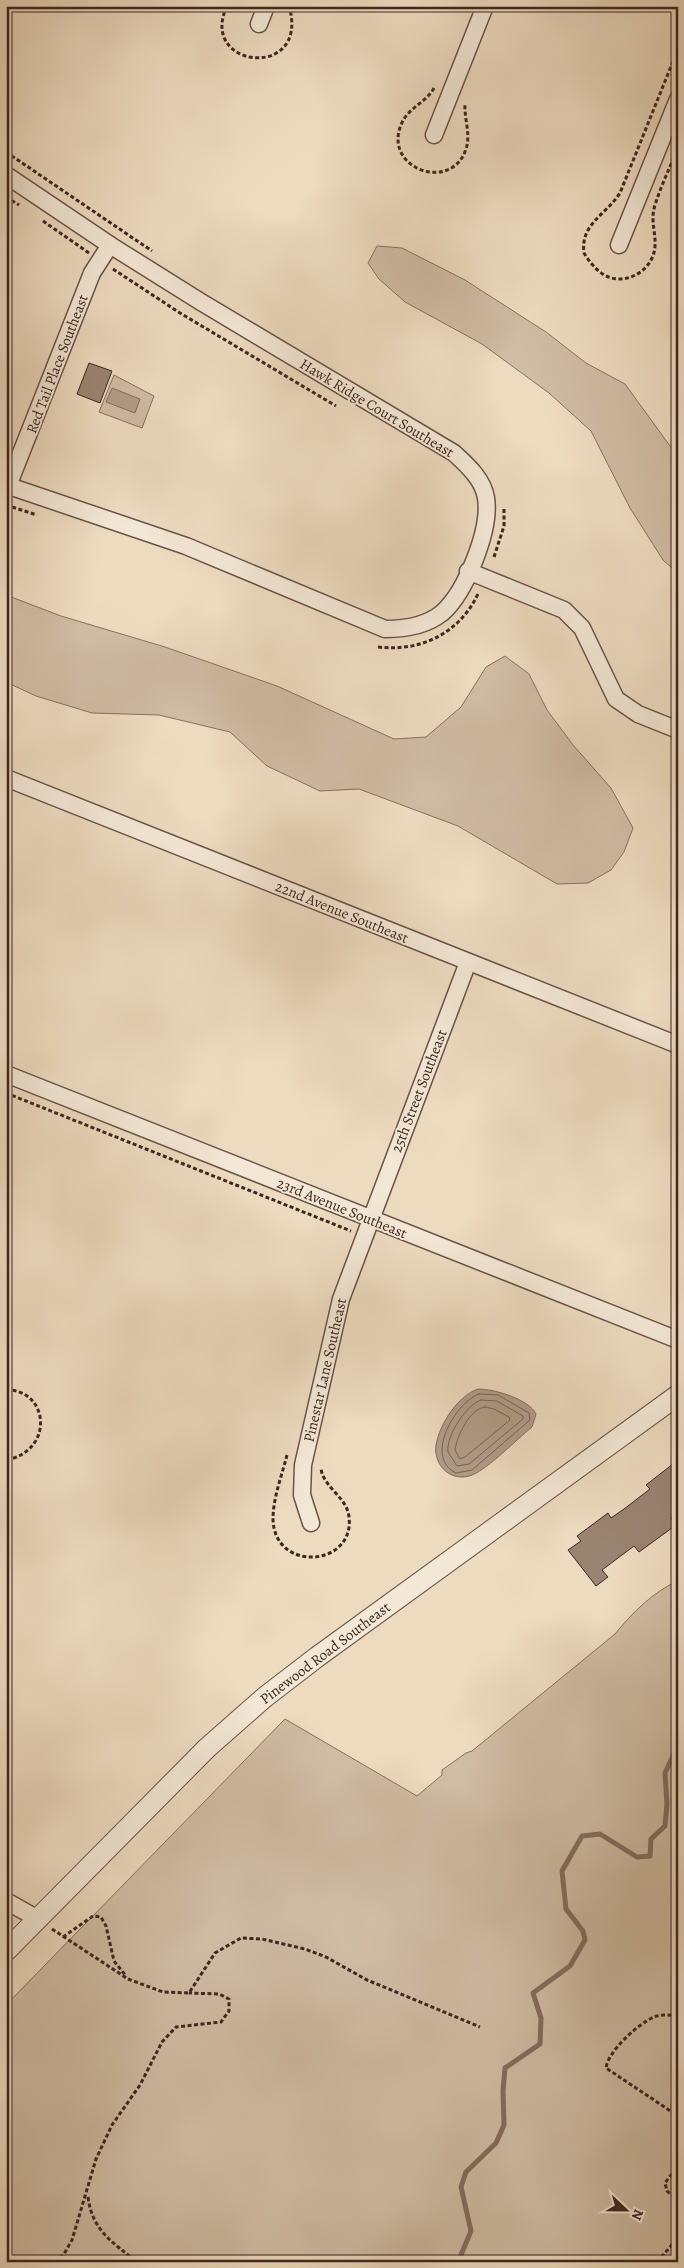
<svg xmlns="http://www.w3.org/2000/svg" width="684" height="2268" viewBox="0 0 684 2268" font-family="Alegreya,serif">
<style>
.green{fill:#cfbca4;stroke:#867160}
.water{fill:#b19d89;stroke:#836d5e}
.lines{fill:none;stroke-linecap:round;stroke-linejoin:round}
.shore{stroke:#776253;stroke-width:1}
.stream{stroke:#836d5e;stroke-width:5}
.building{fill:#998472;stroke:#3d261d}
.minor-casing{stroke:#695346;stroke-width:19}
.tertiary-casing{stroke:#695346;stroke-width:22}
.path{stroke:#3d261d;stroke-width:3;stroke-dasharray:4 2.5;stroke-linecap:butt}
.minor{stroke:#f3e8d6;stroke-width:16}
.tertiary{stroke:#f3e8d6;stroke-width:20}
.labels{text-anchor:middle;dominant-baseline:central;stroke-width:4;stroke-linejoin:round;paint-order:stroke}
.street-label{font-size:15px;fill:#3d261d;stroke:#f3e8d6}
</style>
<rect width="100%" height="100%" fill="#eddbc0"/>
<filter id="stains"><feTurbulence type="fractalNoise" baseFrequency=".004" numOctaves="4"/><feColorMatrix values="0 0 0 0 .2 0 0 0 0 .09 0 0 0 0 .02 0 0 0 .5 -.17"/></filter>
<radialGradient id="worn" r=".72"><stop offset=".6" stop-color="#630" stop-opacity="0"/><stop offset="1" stop-color="#630" stop-opacity=".3"/></radialGradient>
<g class="green">
<path d="M377 246 402 248 465 280 546 332 586 363 625 384 678 457V573L663 560 630 508 591 431 549 393 482 344 405 302 379 279 368 263Z"/>
<path d="M114 375 154 396 142 428 99 412Z"/>
<path d="M6 595 61 616 165 647 277 686 394 739 426 737 461 707 486 667 505 656 529 674 547 710 573 745 611 788 633 828 624 852 611 870 588 883 557 884 458 826 359 789 320 791 267 766 230 732 159 715 92 713 36 696 6 682Z"/>
<path d="M678 1581V2262H6V2005L285 1719 417 1796 442 1775V1770L466 1753 472 1751 615 1634C631 1614 654 1591 678 1581Z"/>
</g>
<g class="water">
<path d="M112 388 140 399 135 413 106 402Z"/>
<path d="M478 1389C494 1389 529 1399 536 1414L532 1427C516 1440 489 1468 472 1475 452 1483 433 1466 436 1445 440 1423 458 1396 478 1389Z"/>
</g>
<g class="lines">
<g class="shore">
<path d="M479 1394 498 1395 529 1413 530 1420 472 1470 456 1473C423 1457 456 1402 479 1394Z"/>
<path d="M481 1400 497 1401 523 1416V1419L469 1464 457 1466 448 1452C446 1436 466 1405 481 1400Z"/>
<path d="M485 1407 494 1409 509 1417 510 1420 465 1457 460 1459 455 1450C457 1436 470 1408 485 1407Z"/>
</g>
<path class="stream" d="M458 2262 471 2231 461 2187 466 2172 496 2143 504 2125 503 2091 505 2068 540 2044 541 2018 533 1993 570 1966 585 1940 583 1931 566 1909 562 1871 582 1836 600 1834 637 1857 650 1856 651 1839 665 1826 667 1804 665 1773 678 1745"/>
</g>
<g class="building">
<path d="M89 363 112 371 100 403 77 394Z"/>
<path d="M678 1460V1513L671 1518 676 1525 639 1552 634 1546 602 1570 608 1577 596 1586 568 1550 581 1541 577 1536 608 1513 611 1518 624 1509 650 1489 646 1485Z"/>
</g>
<g class="lines">
<g class="minor-casing">
<g id="minor">
<path d="M259 24 266 6"/>
<path d="M434 135 485 6"/>
<path d="M6 175 110 245 201 302 454 453C467 465 483 479 486 498 491 529 466 592 442 613 426 626 405 629 385 629L186 546 6 485"/>
<path d="M619 245 678 99"/>
<path d="M8 486 92 273 110 245"/>
<path d="M468 571 564 610 582 628 616 699 638 714 678 730"/>
<path d="M6 778 678 1045"/>
<path d="M6 1074 678 1340"/>
<path d="M311 1523 302 1495 303 1465 341 1299 468 962"/>
<path d="M6 1901 38 1919"/>
</g>
</g>
<g class="tertiary-casing">
<path id="tertiary" d="M6 1951 207 1748 265 1697 317 1657 678 1395"/>
</g>
<g class="path">
<path d="M227 6C197 69 311 81 289 6"/>
<path d="M678 49 620 193C606 215 580 224 584 253 592 266 603 279 619 279 637 279 654 265 655 246 656 232 650 221 655 205 661 186 670 167 678 148"/>
<path d="M434 88C426 103 407 108 401 125 383 169 452 193 466 149 471 134 464 119 465 103"/>
<path d="M6 152 152 251"/>
<path d="M6 197 19 205"/>
<path d="M43 221 89 253"/>
<path d="M113 269 180 313 336 406"/>
<path d="M6 505 37 515"/>
<path d="M494 557 504 526V507"/>
<path d="M378 647C420 652 459 634 478 594"/>
<path d="M6 1093 351 1231"/>
<path d="M6 1390C49 1389 55 1451 6 1460"/>
<path d="M287 1455C282 1475 273 1498 273 1519 274 1573 355 1567 349 1517 347 1497 324 1488 321 1469"/>
<path d="M52 1929 128 1979 163 1992 189 1993 215 1953 241 1938 262 1939 305 1949 326 1957 367 1980 480 2027"/>
<path d="M63 1937 93 1916 101 1917 106 1926 114 1961 126 1976"/>
<path d="M678 2016C670 2015 661 2014 654 2017 638 2024 608 2051 606 2068L678 2116"/>
<path d="M678 2171 671 2175 665 2183 667 2191 678 2200"/>
<path d="M88 2197C92 2230 112 2242 137 2262"/>
<path d="M55 2262 64 2254 72 2240 96 2159 112 2125 140 2085 162 2042 176 2027 221 2022 229 2011V1999L219 1994 189 1993"/>
<path d="M657 2262 671 2246 678 2230"/>
</g>
<use href="#minor" class="minor"/>
<use href="#tertiary" class="tertiary"/>
</g>
<g class="labels">
<g class="street-label">
<text transform="translate(57 364) rotate(-69)">Red Tail Place Southeast</text>
<text transform="translate(377 408) rotate(31)">Hawk Ridge Court Southeast</text>
<text transform="translate(342 912) rotate(22)">22nd Avenue Southeast</text>
<text transform="translate(419 1091) rotate(-69)">25th Street Southeast</text>
<text transform="translate(342 1208) rotate(22)">23rd Avenue Southeast</text>
<text transform="translate(325 1370) rotate(-77)">Pinestar Lane Southeast</text>
<text transform="translate(325 1653) rotate(-37)">Pinewood Road Southeast</text>
</g>
</g>
<rect width="684" height="2268" fill="none" stroke="#eddbc0" stroke-width="25"/>
<rect x="8" y="8" width="669" height="2253" fill="none" stroke="#3d261d" stroke-width="2.5"/>
<rect x="12" y="12" width="659" height="2243" fill="none" stroke="#3d261d"/>
<g transform="translate(626 2210) rotate(112)" stroke="#f3e8d6" stroke-width="4" paint-order="stroke">
<path d="M0-4L9 19L0 12L-9 19Z" fill="#3d261d"/>
<text y="-8" font-size="14" font-weight="bold" text-anchor="middle" fill="#3d261d">N</text>
</g>
<rect width="100%" height="100%" filter="url(#stains)"/>
<rect width="100%" height="100%" fill="url(#worn)"/>
</svg>
